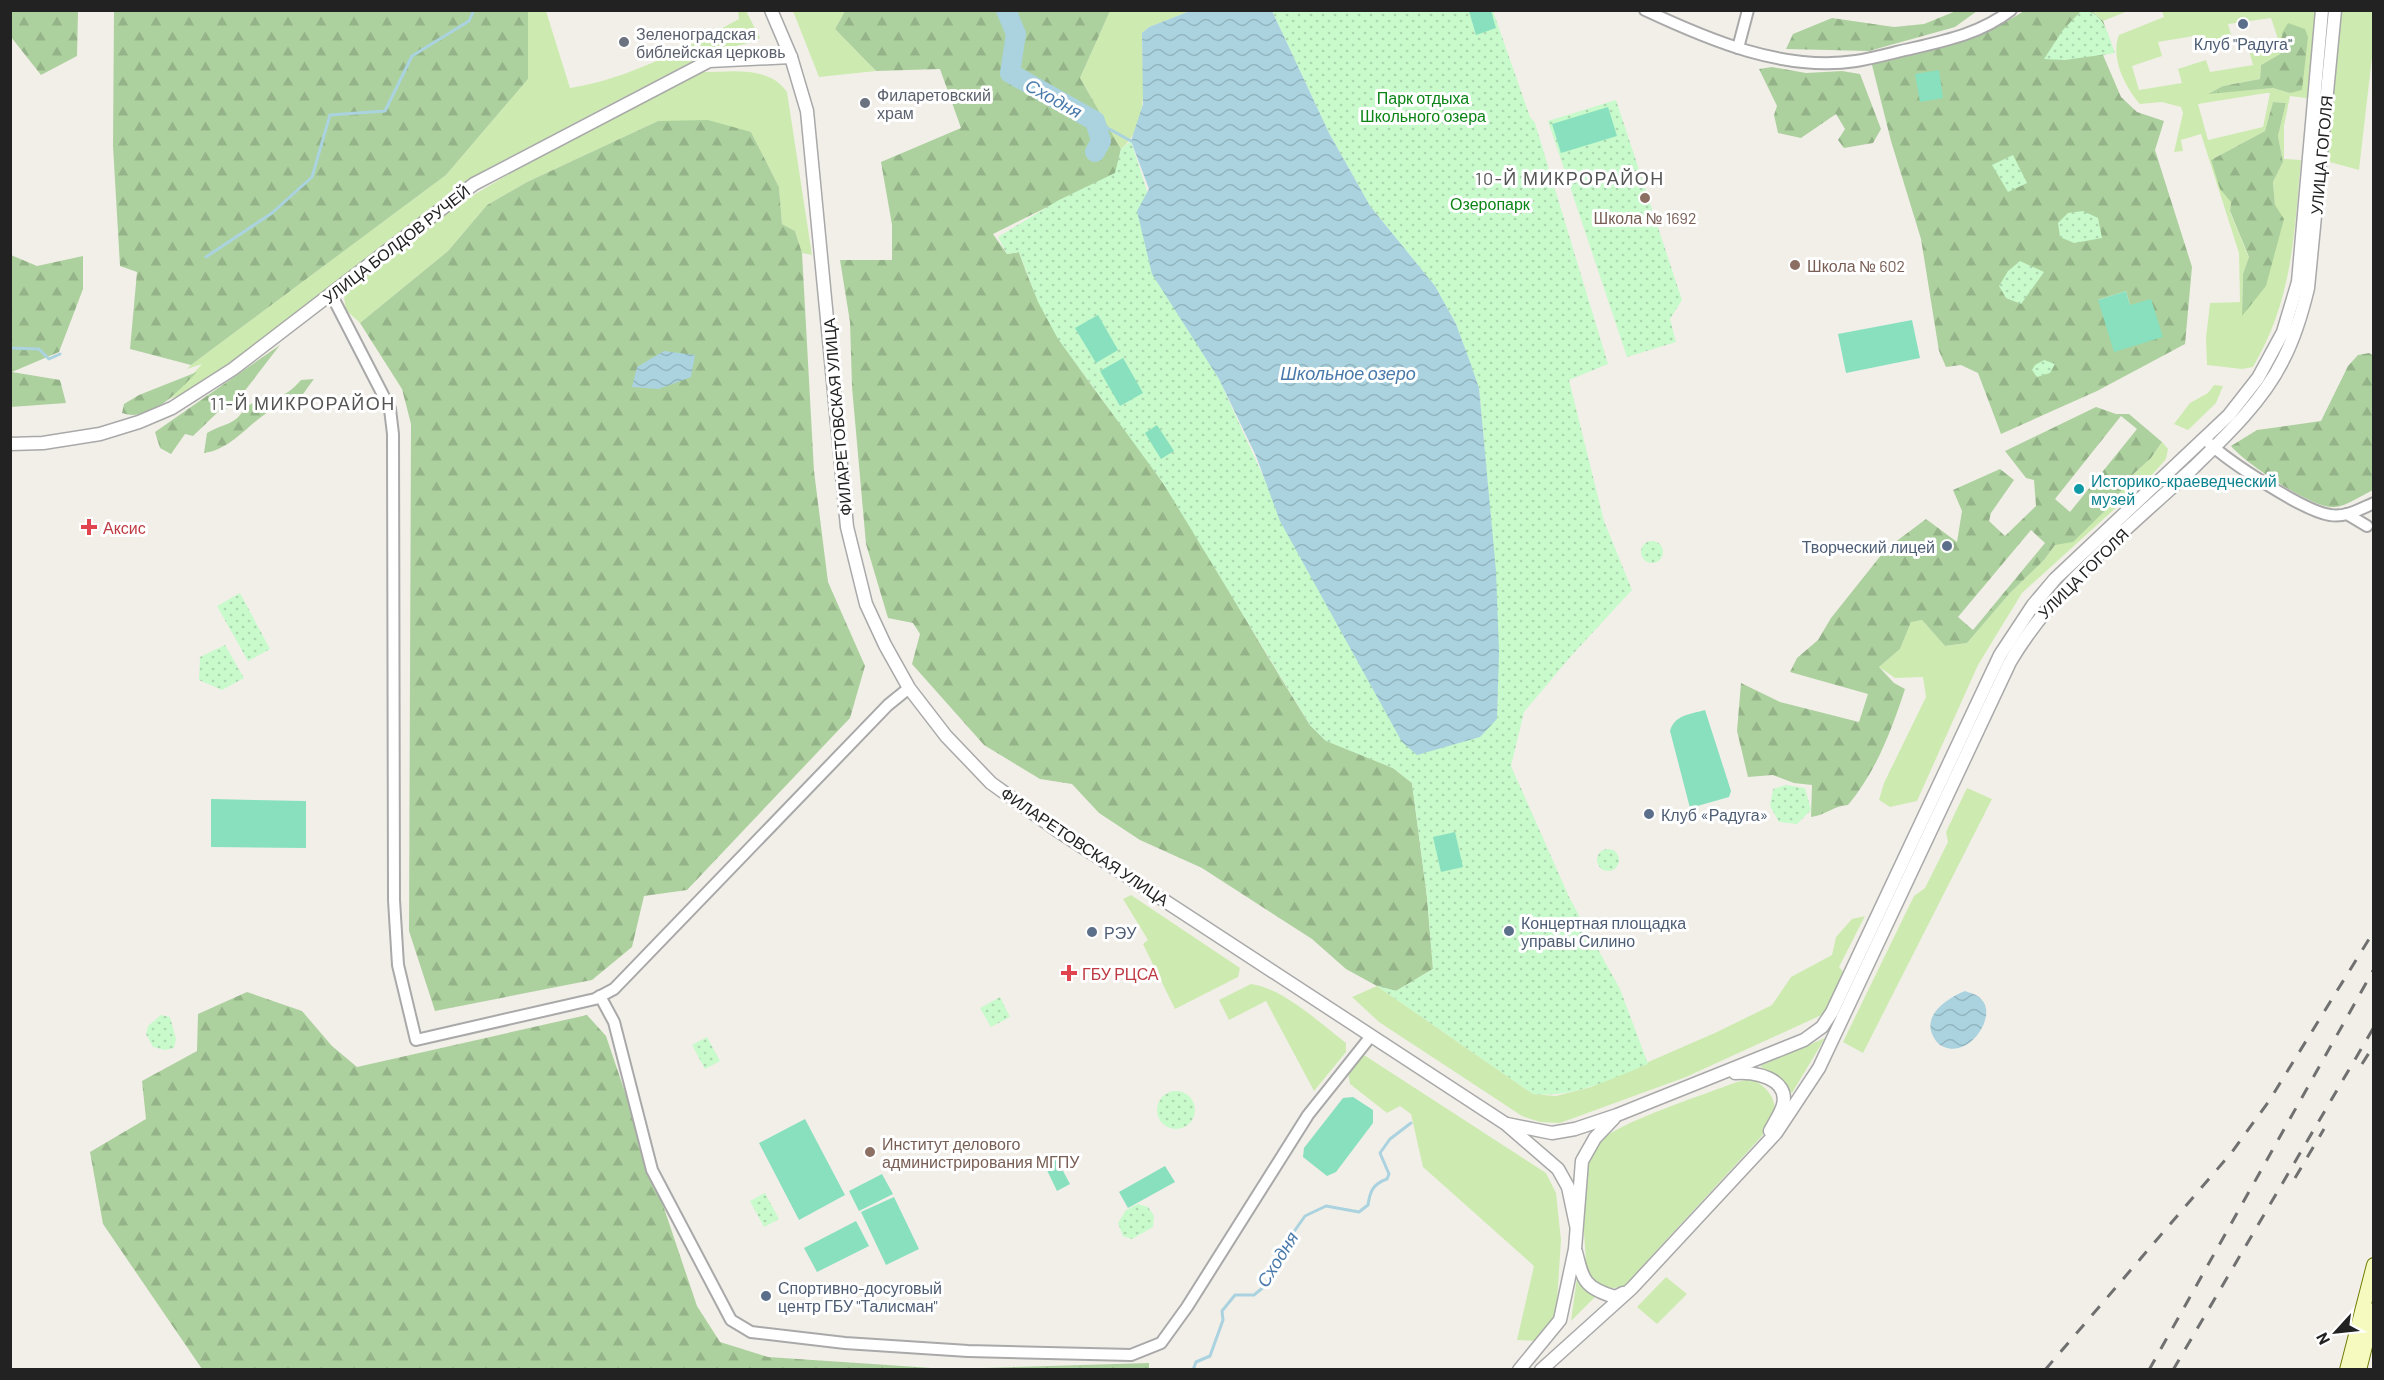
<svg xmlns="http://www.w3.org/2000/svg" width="2384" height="1380" viewBox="0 0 2384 1380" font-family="Barlow,sans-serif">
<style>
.grass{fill:#cdebb0;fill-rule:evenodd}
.forest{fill:url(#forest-firs);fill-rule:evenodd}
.park{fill:url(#park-dots)}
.pitch{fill:#88e0be}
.water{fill:url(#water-waves)}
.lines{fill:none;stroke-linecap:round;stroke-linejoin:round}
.stream{stroke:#aad3df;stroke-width:3}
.river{stroke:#aad3df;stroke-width:20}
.minor-casing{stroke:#a9a9a9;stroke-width:14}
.tertiary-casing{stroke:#a9a9a9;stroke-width:15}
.secondary-casing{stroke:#707d05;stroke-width:16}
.minor{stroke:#fff;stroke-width:10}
.tertiary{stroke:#fff;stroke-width:12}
.secondary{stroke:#f7fabf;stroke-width:14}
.rail{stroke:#707070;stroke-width:3;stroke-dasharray:12 12;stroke-linecap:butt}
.service-dot{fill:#5c6f8a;stroke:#fff;stroke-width:2}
.worship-dot{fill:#6b7280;stroke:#fff;stroke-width:2}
.education-dot{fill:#8d6e63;stroke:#fff;stroke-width:2}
.culture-dot{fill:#0f9aa8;stroke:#fff;stroke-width:2}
.health-dot{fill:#e0444e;stroke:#fff;stroke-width:2}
.labels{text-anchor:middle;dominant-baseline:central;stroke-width:6;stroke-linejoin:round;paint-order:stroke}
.worship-label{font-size:16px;fill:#5b616d;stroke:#fff;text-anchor:start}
.service-label{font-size:16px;fill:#4e5e75;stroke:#fff;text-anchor:start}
.park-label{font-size:16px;fill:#0c8416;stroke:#fff}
.street-label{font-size:16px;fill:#222;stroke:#fff}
.education-label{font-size:16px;fill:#785e54;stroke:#fff;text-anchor:start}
.culture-label{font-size:16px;fill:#0d838f;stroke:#fff;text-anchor:start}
.health-label{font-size:16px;fill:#be3a42;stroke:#fff;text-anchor:start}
.water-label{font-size:18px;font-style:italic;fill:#4a7aab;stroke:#fff}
.neighbourhood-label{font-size:18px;letter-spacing:1.5px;fill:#555;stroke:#fff}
</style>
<defs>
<pattern id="forest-firs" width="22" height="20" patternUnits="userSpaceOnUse" patternTransform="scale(1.5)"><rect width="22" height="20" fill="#add19e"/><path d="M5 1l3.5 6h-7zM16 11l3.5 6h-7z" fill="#95b388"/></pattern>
<pattern id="park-dots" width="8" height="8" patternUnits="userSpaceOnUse" patternTransform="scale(1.5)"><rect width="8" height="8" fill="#c8facc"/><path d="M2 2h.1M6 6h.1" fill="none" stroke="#acd6af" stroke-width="1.8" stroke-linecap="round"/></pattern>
<pattern id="water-waves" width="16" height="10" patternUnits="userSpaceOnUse" patternTransform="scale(1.5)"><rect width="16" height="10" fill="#aad3df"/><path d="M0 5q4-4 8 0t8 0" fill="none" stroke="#92b5bf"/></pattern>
</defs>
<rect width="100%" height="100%" fill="#f2efe9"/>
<g class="grass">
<path d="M2092 10 2128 11 2103 21Z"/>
<path d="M528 11H546L570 88C629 79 687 47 739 19L738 11H746L760 38 753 42 710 52 489 168 235 359 189 391 170 399 202 364 187 369 191 365 446 175 528 79Z"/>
<path d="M793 11H845L835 29 876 71 819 77Z"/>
<path d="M1110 11H1190L1149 27 1142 33C1141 70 1153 123 1121 149L1080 78Z"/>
<path d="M2162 11H2320L2314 99 2290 96 2284 126V159L2301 160C2294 235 2293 299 2253 367L2242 369 2207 365 2206 338 2210 303 2240 302 2239 253 2201 134 2181 140 2183 151 2174 152 2183 113 2181 107 2162 102 2140 104C2125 87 2110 57 2119 35L2164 17ZM2271 18 2279 42 2249 51 2253 65 2210 72 2206 60 2178 69 2182 83 2139 90 2132 66 2162 56 2158 42 2200 35 2204 47 2232 38 2228 24ZM2282 33 2290 93 2273 88 2210 93 2223 86 2260 79 2261 65 2280 54ZM2266 93H2270L2263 127 2208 140 2198 104ZM2273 102 2286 103 2278 136 2283 162 2273 182 2275 205 2242 314 2243 274 2249 258 2230 212 2231 202 2211 160 2265 131Z"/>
<path d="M2341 11H2373V48L2359 170 2326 161Z"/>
<path d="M702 72C731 72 769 65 787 92L812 255 802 253 795 231 782 224 779 187 751 132 658 121 527 182 487 205 448 251 360 323 346 310 344 297 349 288 457 205 524 165Z"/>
<path d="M2214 385 2223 386 2216 403 2188 430 2174 424 2190 403 2208 393Z"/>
<path d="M2162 442 2168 449 2166 459 2151 476 2022 593 1978 665 1917 801 1890 807 1879 800 1884 783 1926 697 1923 677 1895 678 1879 667 1900 649 1911 621 1922 620 1945 646 1967 643 2010 593 2044 560 2055 545 2115 501 2128 479 2151 458Z"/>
<path d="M1967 788 1992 799 1863 1053 1843 1042 1914 896 1925 888 1948 842 1946 832Z"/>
<path d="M1131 895 1240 968 1238 977 1175 1009 1143 944 1148 940 1123 899Z"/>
<path d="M1865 916 1839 967 1847 976 1826 1013 1686 1077 1560 1123 1540 1122 1522 1116 1379 1022 1352 997 1377 986 1533 1094 1556 1096 1591 1087 1717 1032 1772 1005 1791 977 1832 955 1836 937 1852 919Z"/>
<path d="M1251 984C1283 988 1321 1024 1346 1043V1052L1314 1091 1266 1001 1229 1020 1219 1000Z"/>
<path d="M1825 1038 1792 1093 1774 1075 1760 1066Z"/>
<path d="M1364 1055 1546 1173 1556 1193 1561 1240 1556 1318 1536 1341 1517 1340 1534 1266 1423 1167 1411 1114 1400 1106 1387 1113 1350 1084 1348 1073Z"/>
<path d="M1751 1079C1765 1085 1778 1098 1774 1116 1773 1123 1765 1131 1761 1137L1624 1286C1609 1291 1592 1287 1587 1270 1585 1263 1586 1254 1585 1247 1583 1214 1577 1167 1602 1140 1617 1123 1711 1092 1737 1082Z"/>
<path d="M1666 1277 1687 1294 1657 1324 1637 1307Z"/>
<path d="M1577 1278 1596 1296 1571 1321Z"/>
</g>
<g class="forest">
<path d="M10 11H78L77 56 41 75 11 37Z"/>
<path d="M114 11H528V79L446 175 191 365 130 349 137 272 120 266 113 146Z"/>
<path d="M845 11H1110L1080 78 1121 149 1116 173 993 234 1007 254 1019 252C1048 343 1111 405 1163 483 1214 562 1259 645 1310 725L1325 740 1393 768 1412 783 1427 897 1433 969 1396 991 1377 986 1346 969 1312 939 1202 868 1140 840 1099 813 1072 784 1040 779 984 745 912 664 920 634 913 623 888 618 866 544 852 387 850 322 840 260H892V225L881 162 961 128 940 69 876 71 835 29Z"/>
<path d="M1956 11H1977L1955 27 1869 51 1786 49 1793 34 1832 18 1894 27 1924 24Z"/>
<path d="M2024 11H2092L2103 21 2114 52 2103 55 2121 97 2137 112 2164 121 2155 150 2192 267 2185 344 2097 391 2001 434 1978 373 1961 365 1946 367 1939 351 1921 239 1891 141 1870 57C1922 47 1979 41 2024 11ZM2126 291 2130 305 2098 300Z"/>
<path d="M2288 23 2305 29 2308 37 2302 90 2290 93 2273 88 2208 94 2223 86 2260 79 2261 65 2280 54 2282 33Z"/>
<path d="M1772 67 1806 73 1842 71 1860 74 1881 129 1873 143 1844 148 1838 140 1845 129 1836 114 1801 138 1778 133 1774 115 1777 106 1759 69Z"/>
<path d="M2273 102 2286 103 2278 136 2283 162 2273 182 2275 205 2284 219 2266 286 2242 316 2243 274 2249 257 2230 211 2231 202 2220 189 2211 160 2265 131Z"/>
<path d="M708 120 751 132 779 187 782 224 795 231 802 253 814 471 828 582 865 666 850 718 687 890 644 896 632 947 592 980 435 1011 409 931 411 424 402 389 360 323 448 251 487 205 527 182 658 121Z"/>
<path d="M11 255 37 266 83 256V289L59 352 12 372 60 380 66 403 11 407Z"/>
<path d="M280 345 233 406 218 412 193 436 185 434 171 454 160 448 155 432Z"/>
<path d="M2369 353 2374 356 2373 490C2362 495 2347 506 2335 507 2314 510 2245 463 2231 446L2257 430 2321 421 2348 366 2358 355Z"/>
<path d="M197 372C178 391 151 423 122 413L124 404 139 395Z"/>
<path d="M314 379C308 386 301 399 293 404 286 407 277 406 270 411 248 424 231 450 204 453L207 433C217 427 227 425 233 421 242 416 244 406 255 402 280 392 280 403 301 380Z"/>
<path d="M2096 407 2116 414H2129L2162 442 2151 458 2128 479 2115 501 2073 542 2055 545 2044 560 2010 593 1967 643 1945 646 1922 620 1911 622 1900 649 1879 667 1894 683 1905 689C1892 729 1876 772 1848 805 1833 806 1826 815 1811 817L1812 785 1794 783 1773 775 1748 777 1737 731 1741 683 1780 702 1859 722 1868 694 1790 672 1797 658 1818 640 1831 618 1886 549 1926 519 1957 542 1962 511 1953 490 2000 469 2014 480 1991 513 1989 521 2005 536 2036 506 2034 480 2026 478 2005 451ZM2121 416 2137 429 2070 512 2055 499ZM2031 530 2045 543 1973 630 1958 617Z"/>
<path d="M247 992 302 1011 332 1046 357 1067 587 1015 606 1036 697 1306 720 1342 768 1357 947 1369 1149 1363V1369H202L103 1224 90 1152 146 1119 142 1081 197 1051 198 1014Z"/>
</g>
<g class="park">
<path d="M1272 11H1493L1530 117 1535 123 1608 364 1569 380 1604 521 1632 590 1571 656 1524 712 1511 766 1570 899 1620 989 1648 1064C1611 1079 1574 1098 1533 1094L1377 986 1396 991 1433 969 1427 897 1412 783 1393 768 1326 741 1310 725 1163 483 1058 339 1038 302 1019 252 1007 254 998 237 1059 200 1115 173 1121 149 1131 141 1194 337 1219 379 1268 487 1497 719C1501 608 1489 499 1479 388L1456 324 1435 286 1370 206 1329 133Z"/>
<path d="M2081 11C2104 10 2108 35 2115 53L2065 60 2044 59 2063 30Z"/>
<path d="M1616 100 1682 300 1670 319 1676 342 1627 357 1548 121Z"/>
<path d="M2013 155 2027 183 2008 192 1992 165Z"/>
<path d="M2083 211 2098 218 2102 238 2074 243 2060 237 2058 223 2068 213Z"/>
<path d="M2020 261 2044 272 2021 304 2006 298 1999 286 2008 271Z"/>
<path d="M2044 360 2055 364 2050 373 2037 377 2032 370 2035 365Z"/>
<circle cx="1652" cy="552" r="11"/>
<path d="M240 593 270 649 248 661 217 606Z"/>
<path d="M225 645 244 678 222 690 199 680 200 657Z"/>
<path d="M1786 785 1805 788 1811 810 1797 824 1779 822 1770 806 1773 789Z"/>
<circle cx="1608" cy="860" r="11"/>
<path d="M1000 997 1010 1017 991 1027 980 1008Z"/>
<path d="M161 1015 170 1017 176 1039 174 1048 165 1050 153 1047 146 1034 148 1026Z"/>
<path d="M707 1037 720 1061 705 1069 692 1045Z"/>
<circle cx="1176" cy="1110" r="19"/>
<path d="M765 1193 779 1219 764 1227 750 1201Z"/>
<path d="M1138 1204 1148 1207 1154 1216 1153 1227 1132 1239 1123 1236 1118 1223 1126 1210Z"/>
</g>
<g class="pitch">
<path d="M1469 11H1491L1496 28 1476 35Z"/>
<path d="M1939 70 1943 98 1920 102 1915 74Z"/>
<path d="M1608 107 1617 136 1561 153 1552 124Z"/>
<path d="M2126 291 2130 305 2151 299 2163 337 2114 352 2098 300Z"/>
<path d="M1098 315 1118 350 1096 363 1075 328Z"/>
<path d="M1912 320 1920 358 1846 373 1838 334Z"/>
<path d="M1123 358 1143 393 1120 406 1100 371Z"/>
<path d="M1157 425 1174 451 1161 459 1145 433Z"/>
<path d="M1705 710 1731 791 1729 797 1690 808 1670 731C1674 715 1691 714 1705 710Z"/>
<path d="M211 799 306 801V848L211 847Z"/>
<path d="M1455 832 1463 867 1441 872 1433 837Z"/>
<path d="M1353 1097 1373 1110V1123L1336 1172 1327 1176 1303 1157 1304 1148 1343 1098Z"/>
<path d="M805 1119 845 1195 799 1220 759 1143Z"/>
<path d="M1055 1156 1070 1184 1057 1191 1043 1162Z"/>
<path d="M1165 1166 1175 1182 1128 1208 1119 1192Z"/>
<path d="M882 1174 893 1194 859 1211 849 1191Z"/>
<path d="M894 1197 919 1249 886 1265 861 1212Z"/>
<path d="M856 1221 869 1246 817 1272 804 1248Z"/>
</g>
<g class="water">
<path d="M1190 11H1272L1329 133 1370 206 1435 286 1456 324 1470 362 1479 388 1496 571 1499 652 1497 719 1480 737 1417 755 1402 742 1280 521 1256 456 1219 379 1152 274 1137 211 1149 189 1131 141 1143 104 1142 33 1149 27Z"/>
<path d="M664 351 695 355 691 377 659 389 632 387 637 367Z"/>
<path d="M1965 991C1970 993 1977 994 1981 999 1998 1014 1971 1058 1944 1047 1938 1045 1935 1040 1932 1034 1924 1013 1948 998 1965 991Z"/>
</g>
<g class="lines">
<g class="stream">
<path d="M1095 121 1131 141"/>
<path d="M206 257 272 213 312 177 330 115 385 111 412 56 469 21 474 10"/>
<path d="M10 348 39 349 49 359 60 354"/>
<path d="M1193 1370 1196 1362 1210 1356 1223 1320 1222 1311 1235 1295H1254L1266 1285 1279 1253 1305 1216 1326 1206 1359 1212 1368 1205C1370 1191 1373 1184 1387 1179L1389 1174 1380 1153 1390 1139 1411 1123"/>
</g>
<path class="river" d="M1006 10 1016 34 1010 73 1095 121 1101 141 1095 152"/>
<g class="minor-casing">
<g id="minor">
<path d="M1645 10C1709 40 1784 72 1856 61 1875 58 1895 52 1914 48 1949 40 1983 32 2011 10"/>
<path d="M1738 48 1748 10"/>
<path d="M331 294 382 393 390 409 393 434 394 900 398 965 416 1040 595 999 614 989 888 705 909 688"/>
<path d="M2208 442C2228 461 2303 511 2330 515 2345 518 2360 509 2374 503"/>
<path d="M2347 514 2367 526"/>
<path d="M600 996 614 1022 652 1170 731 1320 751 1332 845 1343 968 1351 1131 1355 1161 1343 1187 1307 1308 1115 1371 1036"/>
</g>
</g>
<g class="tertiary-casing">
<g id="tertiary">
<path d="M771 10 791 57 807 111 847 527 866 604 885 645 909 688 946 736 991 783 1058 831 1506 1124 1558 1169 1568 1187 1576 1225"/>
<path d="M10 444 43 443 100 434 139 422 172 408 233 369 474 184 709 61 791 57"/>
<path d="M1735 1073C1753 1071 1790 1078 1783 1105 1781 1113 1774 1123 1770 1131"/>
<path d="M1507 1124 1552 1133 1575 1129 1617 1115 1804 1040 1822 1027 1832 1012 2000 655 2033 605 2055 579 2229 415 2258 378 2283 332 2298 282 2322 10"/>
<path d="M1576 1252C1583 1281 1585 1288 1615 1297L1623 1293"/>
<path d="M1519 1370 1560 1320 1575 1249 1582 1161 1595 1138 1614 1118"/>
<path d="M1541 1370 1632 1288 1776 1133 1819 1068 2010 662C2056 584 2128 529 2193 468 2225 437 2263 401 2283 360 2295 337 2302 313 2308 288L2335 10"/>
</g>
</g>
<g class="secondary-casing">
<g id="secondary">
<path d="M2347 1370 2374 1265"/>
<path d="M2359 1370 2374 1310"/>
</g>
</g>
<use href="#minor" class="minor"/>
<use href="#tertiary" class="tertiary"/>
<use href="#secondary" class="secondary"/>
<g class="rail">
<path d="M2362 1064 2374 1045"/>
<path d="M2295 1178 2324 1129"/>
<path d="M2045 1370 2232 1152 2269 1101 2374 931"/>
<path d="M2149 1370 2374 969"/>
<path d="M2173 1370 2374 1027"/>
</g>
</g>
<g class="service-dot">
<circle cx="2243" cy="24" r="6"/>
<circle cx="1947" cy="546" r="6"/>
<circle cx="1649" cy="814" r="6"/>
<circle cx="1509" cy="931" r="6"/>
<circle cx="1092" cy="932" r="6"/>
<circle cx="766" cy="1296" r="6"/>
</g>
<g class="worship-dot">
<circle cx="624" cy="42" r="6"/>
<circle cx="865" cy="103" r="6"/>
</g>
<g class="education-dot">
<circle cx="1645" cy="198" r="6"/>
<circle cx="1795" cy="265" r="6"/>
<circle cx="870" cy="1152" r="6"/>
</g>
<circle class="culture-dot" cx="2079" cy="489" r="6"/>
<g class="health-dot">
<path d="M86 518h6v6h6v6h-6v6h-6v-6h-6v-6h6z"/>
<path d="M1066 964h6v6h6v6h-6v6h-6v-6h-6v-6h6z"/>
</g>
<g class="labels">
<g class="worship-label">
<text x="636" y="33">Зеленоградская<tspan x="636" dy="18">библейская церковь</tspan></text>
<text x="877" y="94">Филаретовский<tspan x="877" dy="18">храм</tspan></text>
</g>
<g class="service-label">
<text x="2243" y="43" text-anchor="middle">Клуб "Радуга"</text>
<text x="1935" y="546" text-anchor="end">Творческий лицей</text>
<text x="1661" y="814">Клуб «Радуга»</text>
<text x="1521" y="922">Концертная площадка<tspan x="1521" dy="18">управы Силино</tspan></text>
<text x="1104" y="932">РЭУ</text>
<text x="778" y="1287">Спортивно-досуговый<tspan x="778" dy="18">центр ГБУ "Талисман"</tspan></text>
</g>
<g class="park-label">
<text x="1423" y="97">Парк отдыха<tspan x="1423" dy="18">Школьного озера</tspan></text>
<text x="1490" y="203">Озеропарк</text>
</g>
<g class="street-label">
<text transform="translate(2321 155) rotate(-85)">УЛИЦА ГОГОЛЯ</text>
<text transform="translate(396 244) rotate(-38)">УЛИЦА БОЛДОВ РУЧЕЙ</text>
<text transform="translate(837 417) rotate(-95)">ФИЛАРЕТОВСКАЯ УЛИЦА</text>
<text transform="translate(2083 573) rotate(-45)">УЛИЦА ГОГОЛЯ</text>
<text transform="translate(1085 846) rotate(34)">ФИЛАРЕТОВСКАЯ УЛИЦА</text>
</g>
<g class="education-label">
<text x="1645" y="217" text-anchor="middle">Школа № 1692</text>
<text x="1807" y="265">Школа № 602</text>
<text x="882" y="1143">Институт делового<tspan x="882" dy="18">администрирования МГПУ</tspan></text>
</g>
<g class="culture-label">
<text x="2091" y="480">Историко-краеведческий<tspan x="2091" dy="18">музей</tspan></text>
</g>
<g class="health-label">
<text x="103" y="527">Аксис</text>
<text x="1082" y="973">ГБУ РЦСА</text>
</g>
<g class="water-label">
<text transform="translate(1054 98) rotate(29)">Сходня</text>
<text x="1348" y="373">Школьное озеро</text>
<text transform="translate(1277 1259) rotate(-58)">Сходня</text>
</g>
<g class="neighbourhood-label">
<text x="1570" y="178">10-Й МИКРОРАЙОН</text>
<text x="303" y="403">11-Й МИКРОРАЙОН</text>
</g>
</g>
<rect width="2384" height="1380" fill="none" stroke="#222222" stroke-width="24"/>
<g transform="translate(2336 1332) rotate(243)" stroke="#ffffff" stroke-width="4.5" paint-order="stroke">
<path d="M0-4.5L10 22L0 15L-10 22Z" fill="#222222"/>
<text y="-9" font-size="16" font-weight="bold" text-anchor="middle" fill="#222222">N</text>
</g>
</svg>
